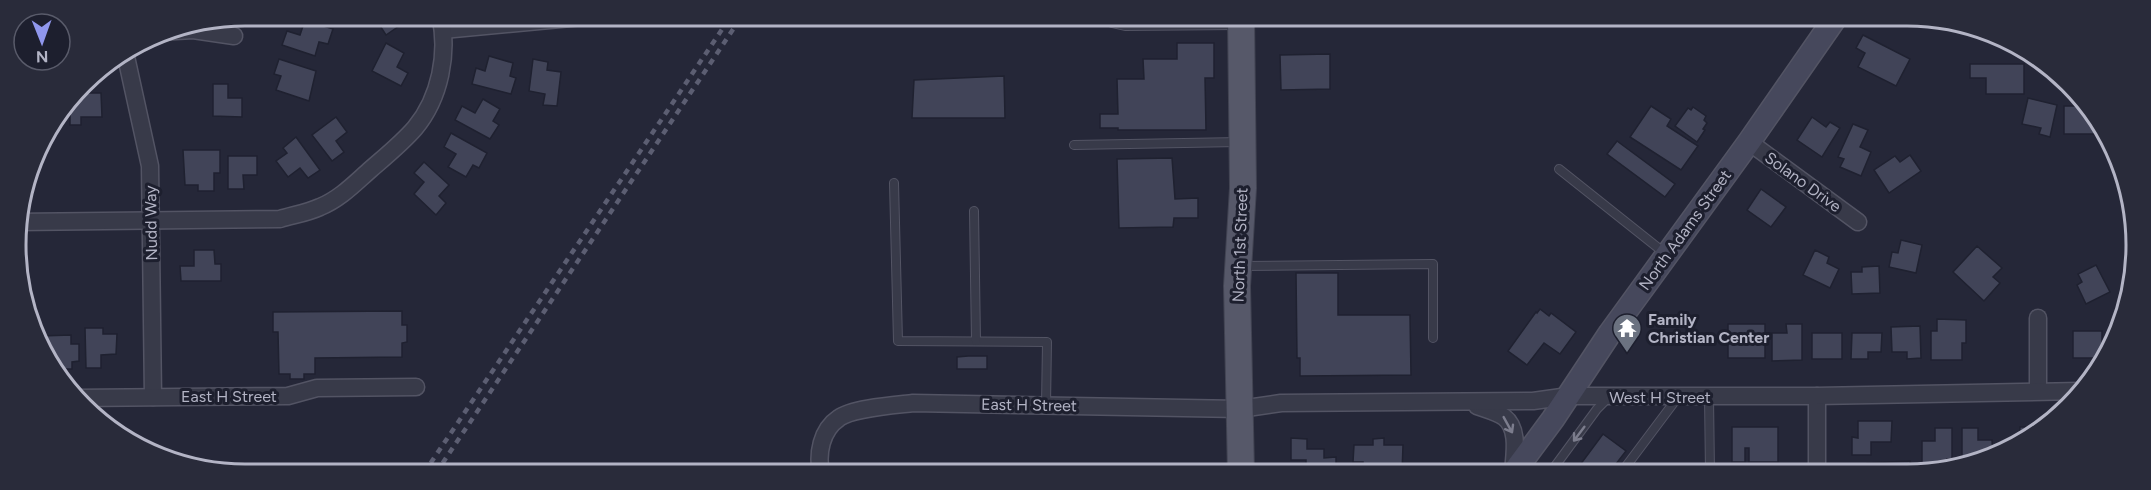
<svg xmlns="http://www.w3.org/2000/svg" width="2151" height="490" viewBox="0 0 2151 490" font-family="Figtree,sans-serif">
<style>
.building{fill:#414458;stroke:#1f2130;stroke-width:1.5}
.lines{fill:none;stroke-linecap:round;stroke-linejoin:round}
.lane-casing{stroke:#535464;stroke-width:10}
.street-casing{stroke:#535464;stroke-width:19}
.secondary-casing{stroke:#535464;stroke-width:25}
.primary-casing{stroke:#414352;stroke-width:28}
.lane{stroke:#383a49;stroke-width:8}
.street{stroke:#383a49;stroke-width:16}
.secondary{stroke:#46485c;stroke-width:22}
.primary{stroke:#565869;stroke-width:26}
.rail{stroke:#5c5e72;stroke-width:4.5;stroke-dasharray:6 6;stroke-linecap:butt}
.oneway{stroke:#7c7d8d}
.labels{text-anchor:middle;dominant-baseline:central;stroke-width:6;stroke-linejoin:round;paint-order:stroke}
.street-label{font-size:16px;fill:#b3b4c5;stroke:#1d1f2e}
.poi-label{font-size:16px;font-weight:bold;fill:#b3b4c5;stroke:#1d1f2e;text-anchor:start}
.rim{fill:none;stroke:#b3b4c5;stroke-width:3}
</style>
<rect width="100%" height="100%" fill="#252738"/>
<g class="building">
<path d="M373 15H396L402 24 386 35Z"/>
<path d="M305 20 333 29 328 44 319 42 315 56 282 45 287 31 300 35Z"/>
<path d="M1863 35 1910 59 1896 86 1858 67 1865 53 1856 48Z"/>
<path d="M386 43 404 53 397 67 408 73 401 86 372 71Z"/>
<path d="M1177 43H1214V78H1205L1206 130H1118V128H1100V114H1118L1117 79H1144L1143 59H1177Z"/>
<path d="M1330 54V89L1281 90 1280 55Z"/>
<path d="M489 56 513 63 510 76 516 78 511 94 472 84 476 68 485 71Z"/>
<path d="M279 59 316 71 309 101 276 90 281 76 274 74Z"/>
<path d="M533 59 548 62 547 70 561 72 557 106 543 105 545 94 529 91Z"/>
<path d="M1970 64H2024V94H1986V78H1970Z"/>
<path d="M1004 76 1005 118H912L914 80Z"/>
<path d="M85 83V93H101L102 117H81V125H70V103Z"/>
<path d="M213 84H228V98H242V117L213 116Z"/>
<path d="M2028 98 2057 105 2050 137 2039 134 2041 128 2022 124Z"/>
<path d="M483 99 500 109 493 121 499 125 490 139 455 120 462 106 475 113Z"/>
<path d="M1651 106 1671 119 1667 126 1698 146 1681 170 1630 137Z"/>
<path d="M2064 106H2089L2095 117V134H2064Z"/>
<path d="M1693 107 1706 116 1704 120 1707 123 1703 129 1705 130 1697 142 1675 126 1688 108 1691 110Z"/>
<path d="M336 117 347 132 336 141 344 152 332 161 312 135Z"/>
<path d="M1812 117 1826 127 1830 122 1840 128 1822 157 1797 140Z"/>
<path d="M1853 124 1868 130 1860 147 1871 152 1861 176 1840 167 1844 159 1838 157Z"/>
<path d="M451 133 487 153 479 168 473 165 466 177 448 167 456 154 444 147Z"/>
<path d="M296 137 320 170 308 178 300 168 288 177 276 161 287 153 283 148Z"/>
<path d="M1617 141 1675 184 1665 197 1607 154Z"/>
<path d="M183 150H220V173H214V191H198V185H185Z"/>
<path d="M1910 155 1921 171 1889 193 1874 170 1895 156 1900 162Z"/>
<path d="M228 156H257V175H243L244 189H228Z"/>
<path d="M1172 158 1175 199 1198 198V218H1174L1173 227 1119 228 1117 159Z"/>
<path d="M424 162 449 185 439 196 446 203 436 215 414 194 424 182 414 173Z"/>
<path d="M1761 189 1786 207 1771 227 1747 210Z"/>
<path d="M1901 240 1922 245 1916 273 1889 267 1892 252 1898 253Z"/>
<path d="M1977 246 2002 268 1993 277 2000 283 1984 301 1953 272Z"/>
<path d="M194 250H214L215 264H221V281H181L180 266H194Z"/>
<path d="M1815 250 1829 257 1827 263 1839 269 1830 288 1803 275Z"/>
<path d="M2096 265 2110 292 2086 304 2077 285 2082 282 2078 274Z"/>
<path d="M1879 266 1880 293 1852 294 1851 272H1862V267Z"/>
<path d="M1296 273H1338V315H1410L1411 375 1300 376V358H1297Z"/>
<path d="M1540 309 1549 316 1551 313 1576 332 1560 354 1544 343 1527 365 1508 351 1536 312 1537 313Z"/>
<path d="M402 311V325H407V342L402 343V357L315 358V374H304V379H290V374H279L278 332H273V312Z"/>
<path d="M1937 319 1966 320V343H1962V360H1931V331H1937Z"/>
<rect x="1728" y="324" width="37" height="34"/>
<path d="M1786 324H1802V360L1772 361V333H1787Z"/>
<path d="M1920 326 1921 358 1907 359V352H1892L1891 327Z"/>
<path d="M85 328H103V334H117L116 354 101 355V368H86Z"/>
<rect x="2073" y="331" width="29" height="27"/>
<rect x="1812" y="333" width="30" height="26"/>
<path d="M1852 333H1882L1881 352H1868V359H1851Z"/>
<path d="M71 335V344H79V361L72 362V369H55L54 355H48L41 341V336Z"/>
<path d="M968 356H987V369H957V357Z"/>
<path d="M1858 421H1892L1891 442H1871V455H1852V437L1858 438Z"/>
<path d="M1732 427H1778V462H1749V448H1745V462H1732Z"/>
<path d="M2020 427H2038V430L2006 452V441L2019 442Z"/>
<path d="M1935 428H1952V459H1947V469L1922 468V441H1935Z"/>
<path d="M1962 428H1978V440H1992L1993 456 1962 465Z"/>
<path d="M1603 434 1626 451 1609 473H1574Z"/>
<path d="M1291 438 1307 439V449H1324V458L1336 457V464H1339V473H1306V460H1291Z"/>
<path d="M1384 438V445H1403L1402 473H1376V468L1363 469V462H1353L1354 445H1373V439Z"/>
<path d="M1910 461 1911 473H1868L1867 463Z"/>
</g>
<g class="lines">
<g class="lane-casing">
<g id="lane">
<path d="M1107 16 1112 23 1125 26 1238 25"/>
<path d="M1074 145 1239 142"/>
<path d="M1559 169 1667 255"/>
<path d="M894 183 898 341 1047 342 1046 405"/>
<path d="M974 211 976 341"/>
<path d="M1242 266 1433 264V338"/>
<path d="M1709 397 1710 473"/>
<path d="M1550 473 1597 409 1609 397"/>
<path d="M1621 473 1678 397"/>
</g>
</g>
<g class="street-casing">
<g id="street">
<path d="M443 30 603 15"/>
<path d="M159 32 193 30 234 36"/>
<path d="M125 52 150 166 153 397"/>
<path d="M1749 142 1858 222"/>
<path d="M17 222 280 219C293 215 307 213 320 207 340 199 355 183 371 169 386 156 402 143 415 128 440 98 449 53 440 15"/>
<path d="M2038 391V318"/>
<path d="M1817 396V473"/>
<path d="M77 398 288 396 317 388 416 387"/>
<path d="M1477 406C1485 409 1497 412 1504 417 1520 429 1514 456 1513 473"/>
<path d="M821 473C817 454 821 430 839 418 852 408 896 405 913 403L1240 409 1281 403 1533 401 1569 396H1817L2080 391"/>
</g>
</g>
<g class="secondary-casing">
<path id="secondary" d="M1513 473 1553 419 1610 333 1749 142 1836 17"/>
</g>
<g class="primary-casing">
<path id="primary" d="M1241 16 1243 188 1237 286 1241 473"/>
</g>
<use href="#lane" class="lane"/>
<use href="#street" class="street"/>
<use href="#secondary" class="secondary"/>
<use href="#primary" class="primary"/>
<g class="rail">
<path d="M424 473 731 16"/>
<path d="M436 473 742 16"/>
</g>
</g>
<defs><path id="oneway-shaft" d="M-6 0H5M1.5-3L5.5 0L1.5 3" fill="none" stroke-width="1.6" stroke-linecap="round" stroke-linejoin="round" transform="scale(1.5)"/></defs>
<g class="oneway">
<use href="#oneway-shaft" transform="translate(1508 425) rotate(61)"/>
<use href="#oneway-shaft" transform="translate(1579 434) rotate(127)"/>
</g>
<defs>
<g id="temple-pin" transform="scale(1.5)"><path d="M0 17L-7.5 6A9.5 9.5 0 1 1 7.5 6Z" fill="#6b7280" stroke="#1d1f2e"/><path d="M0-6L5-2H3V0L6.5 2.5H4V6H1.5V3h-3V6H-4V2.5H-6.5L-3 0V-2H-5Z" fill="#fff"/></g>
</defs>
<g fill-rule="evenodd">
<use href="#temple-pin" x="1627" y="328"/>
</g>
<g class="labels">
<g class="street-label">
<text transform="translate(1803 182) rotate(36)">Solano Drive</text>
<text transform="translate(151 223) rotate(-91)">Nudd Way</text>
<text transform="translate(1685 230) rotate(-54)">North Adams Street</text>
<text transform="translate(1240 245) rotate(-88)">North 1st Street</text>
<text x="229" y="396">East H Street</text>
<text x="1660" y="397">West H Street</text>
<text transform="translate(1029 405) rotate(1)">East H Street</text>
</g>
<g class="poi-label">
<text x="1648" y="319">Family<tspan x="1648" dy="18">Christian Center</tspan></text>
</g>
</g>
<path d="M0 0H2151V490H0ZM245 26H1907A219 219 0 0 1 2126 245V245A219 219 0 0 1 1907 464H245A219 219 0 0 1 26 245V245A219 219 0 0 1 245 26Z" fill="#292b3a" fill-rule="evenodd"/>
<path class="rim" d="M245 26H1907A219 219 0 0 1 2126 245V245A219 219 0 0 1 1907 464H245A219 219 0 0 1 26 245V245A219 219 0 0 1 245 26Z"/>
<g transform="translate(42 42) rotate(179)"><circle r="28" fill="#1d1f2e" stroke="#595b6a" stroke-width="1.5"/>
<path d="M0-4.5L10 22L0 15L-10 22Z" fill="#9097ed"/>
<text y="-9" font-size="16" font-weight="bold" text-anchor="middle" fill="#b3b4c5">N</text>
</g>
</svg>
